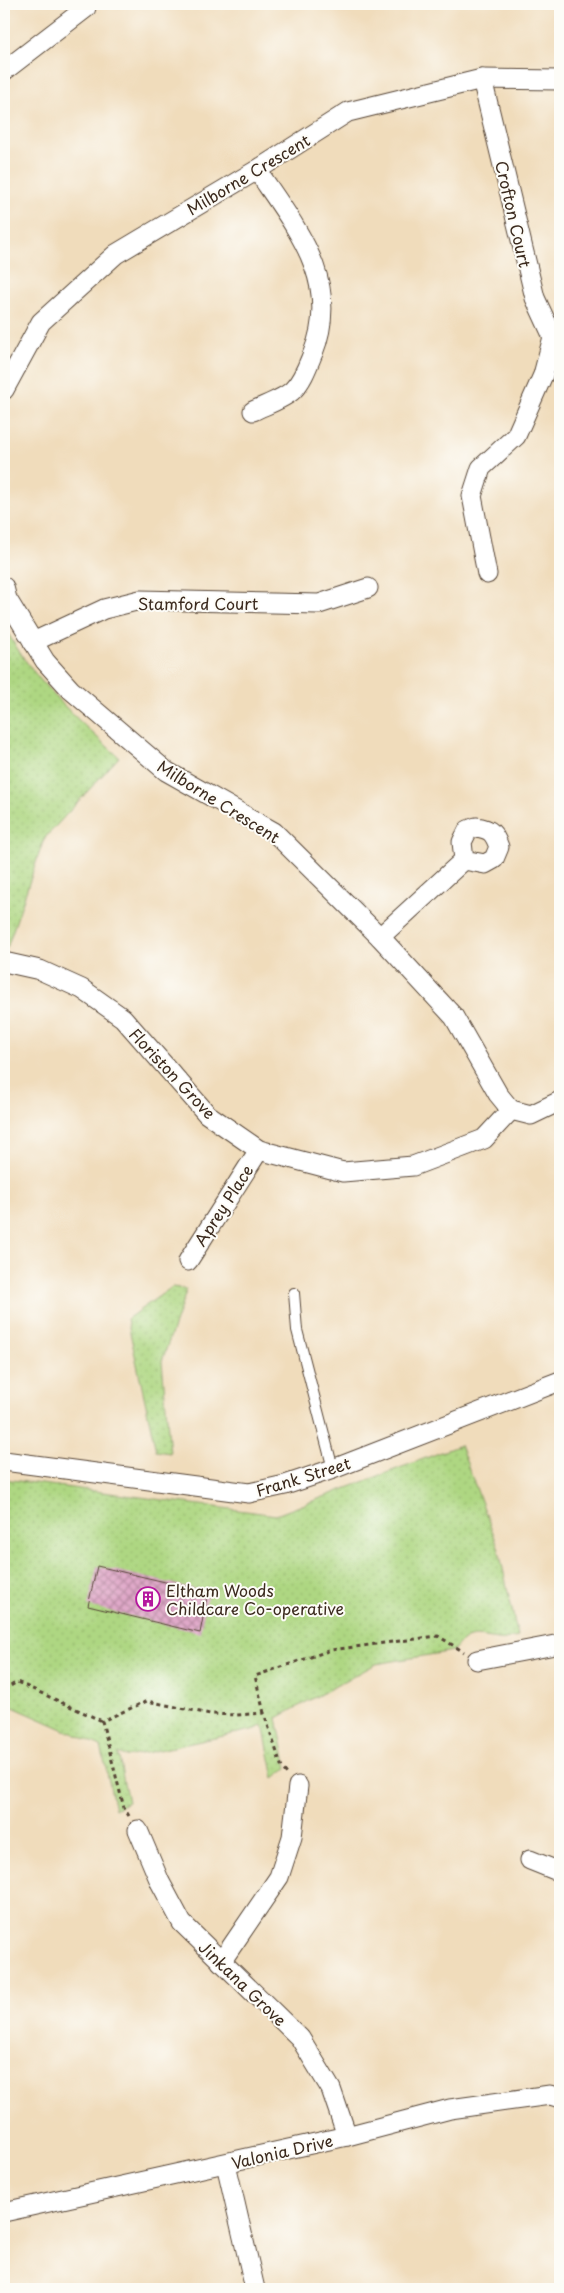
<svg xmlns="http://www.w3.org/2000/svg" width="564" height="2293" viewBox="0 0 564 2293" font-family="'Playpen Sans',sans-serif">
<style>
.park{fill:url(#park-dots);stroke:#748050}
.building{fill:url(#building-cross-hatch)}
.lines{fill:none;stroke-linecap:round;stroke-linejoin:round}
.lane-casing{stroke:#564536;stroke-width:12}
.street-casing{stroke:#564536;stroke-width:21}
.path{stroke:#564536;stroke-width:3;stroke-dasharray:4 4;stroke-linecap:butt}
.lane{stroke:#fff;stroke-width:10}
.street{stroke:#fff;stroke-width:19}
.labels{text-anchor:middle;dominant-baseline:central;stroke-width:4;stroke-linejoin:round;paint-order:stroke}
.street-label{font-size:16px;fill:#3b2a1e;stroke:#fdfcf7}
.poi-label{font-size:16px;fill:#3b2a1e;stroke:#fdfcf7;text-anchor:start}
</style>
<defs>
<pattern id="park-dots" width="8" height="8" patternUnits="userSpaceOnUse" patternTransform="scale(1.25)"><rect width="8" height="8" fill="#aed782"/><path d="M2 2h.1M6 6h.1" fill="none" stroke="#97b970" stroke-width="1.8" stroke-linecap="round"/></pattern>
<pattern id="building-cross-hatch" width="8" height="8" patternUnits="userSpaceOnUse" patternTransform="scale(1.25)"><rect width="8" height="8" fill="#e0a9c9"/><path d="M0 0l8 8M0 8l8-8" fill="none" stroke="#b78aa3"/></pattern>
</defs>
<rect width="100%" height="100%" fill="#fdfcf7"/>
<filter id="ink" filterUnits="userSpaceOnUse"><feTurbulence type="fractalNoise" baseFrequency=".02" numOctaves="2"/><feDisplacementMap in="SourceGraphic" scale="10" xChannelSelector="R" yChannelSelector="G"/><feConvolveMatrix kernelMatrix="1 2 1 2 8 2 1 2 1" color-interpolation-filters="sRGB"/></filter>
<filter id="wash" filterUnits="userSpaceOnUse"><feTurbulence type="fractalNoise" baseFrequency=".0096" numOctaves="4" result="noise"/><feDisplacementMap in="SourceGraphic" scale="20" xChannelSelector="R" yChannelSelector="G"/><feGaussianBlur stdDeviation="1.12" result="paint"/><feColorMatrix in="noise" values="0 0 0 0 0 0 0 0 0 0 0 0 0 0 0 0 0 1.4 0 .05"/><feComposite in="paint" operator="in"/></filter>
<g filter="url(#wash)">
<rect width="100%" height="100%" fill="#f0dcbb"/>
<g class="park">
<path d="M4 626C33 681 74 716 119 757L44 839 7 948 4 947Z"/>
<path d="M172 1287 187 1289 162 1361 170 1453 156 1451 127 1319Z"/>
<path d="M460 1445 498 1546 518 1637C512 1638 504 1640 498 1639 476 1636 468 1631 453 1651L376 1664 277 1718 287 1768 274 1778 263 1725 256 1729 127 1757 118 1753 128 1802 115 1809 101 1746 4 1703V1479L276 1515Z"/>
</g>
<g id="blocks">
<path class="building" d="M97 1566 208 1592 200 1633 88 1606Z"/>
</g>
</g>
<g filter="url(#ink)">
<use href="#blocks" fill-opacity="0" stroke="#564536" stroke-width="1"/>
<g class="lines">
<g class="lane-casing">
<path id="lane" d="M294 1293 297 1330 333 1469"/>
</g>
<g class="street-casing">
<g id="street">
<path d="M4 71 86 8"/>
<path d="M482 79 535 298 553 337 560 341"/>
<path d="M4 390 41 322 116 254 257 170 348 112 482 79 560 80"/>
<path d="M253 411C265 405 284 399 293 390 303 380 308 365 313 353 342 281 295 227 257 170"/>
<path d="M487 574 472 496 481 468 516 436 543 375 553 337"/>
<path d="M4 587 7 599 45 661 71 690 166 771 274 832 380 937 454 1017 498 1094 511 1110"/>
<path d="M33 642 104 609 140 600 319 604 368 588"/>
<path d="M476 827C491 829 494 833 499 847L494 859 485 864 464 860 462 842 468 830Z"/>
<path d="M380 937 464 860"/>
<path d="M4 962 40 970 82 989 123 1018 207 1114 259 1150 343 1172 413 1166 484 1139 511 1110"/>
<path d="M511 1110 531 1115 560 1101"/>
<path d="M188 1261 259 1150"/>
<path d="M4 1461 249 1493 285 1485 333 1469 560 1381"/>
<path d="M477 1660 560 1644"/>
<path d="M138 1830 160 1882 182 1923 300 2038 331 2089 347 2136"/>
<path d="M530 1860 560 1872"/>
<path d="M221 1962 279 1877 292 1837 298 1786"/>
<path d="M226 2164 255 2289"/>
<path d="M4 2212 347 2136 450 2109 550 2095 560 2098"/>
</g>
</g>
<g class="path">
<path d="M4 1690 17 1682 102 1721"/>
<path d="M264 1713 255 1676 331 1650 438 1636 464 1652"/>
<path d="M129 1816 124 1808 102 1721 147 1701 210 1714 237 1715 264 1713 282 1768 287 1774"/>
</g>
<use href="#lane" class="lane"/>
<use href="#street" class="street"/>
</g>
</g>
<defs>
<g id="building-ring" transform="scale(1.25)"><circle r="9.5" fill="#fdfcf7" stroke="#b5179e" stroke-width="1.5"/><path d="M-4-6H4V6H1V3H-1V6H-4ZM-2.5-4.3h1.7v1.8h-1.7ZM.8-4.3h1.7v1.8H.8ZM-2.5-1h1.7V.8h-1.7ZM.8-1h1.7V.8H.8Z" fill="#b5179e"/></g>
</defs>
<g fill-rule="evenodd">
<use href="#building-ring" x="148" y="1599"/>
</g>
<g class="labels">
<g class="street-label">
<text transform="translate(248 174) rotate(-31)">Milborne Crescent</text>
<text transform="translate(514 214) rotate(77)">Crofton Court</text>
<text x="198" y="603">Stamford Court</text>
<text transform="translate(219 801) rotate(32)">Milborne Crescent</text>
<text transform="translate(173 1073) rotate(47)">Floriston Grove</text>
<text transform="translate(223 1205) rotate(-57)">Aprey Place</text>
<text transform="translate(303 1476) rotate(-17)">Frank Street</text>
<text transform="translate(243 1983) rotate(44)">Jinkana Grove</text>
<text transform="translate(282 2151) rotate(-13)">Valonia Drive</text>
</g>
<g class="poi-label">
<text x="166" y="1590">Eltham Woods<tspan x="166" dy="18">Childcare Co-operative</tspan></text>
</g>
</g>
<rect width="564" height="2293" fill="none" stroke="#fdfcf7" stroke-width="20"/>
</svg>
